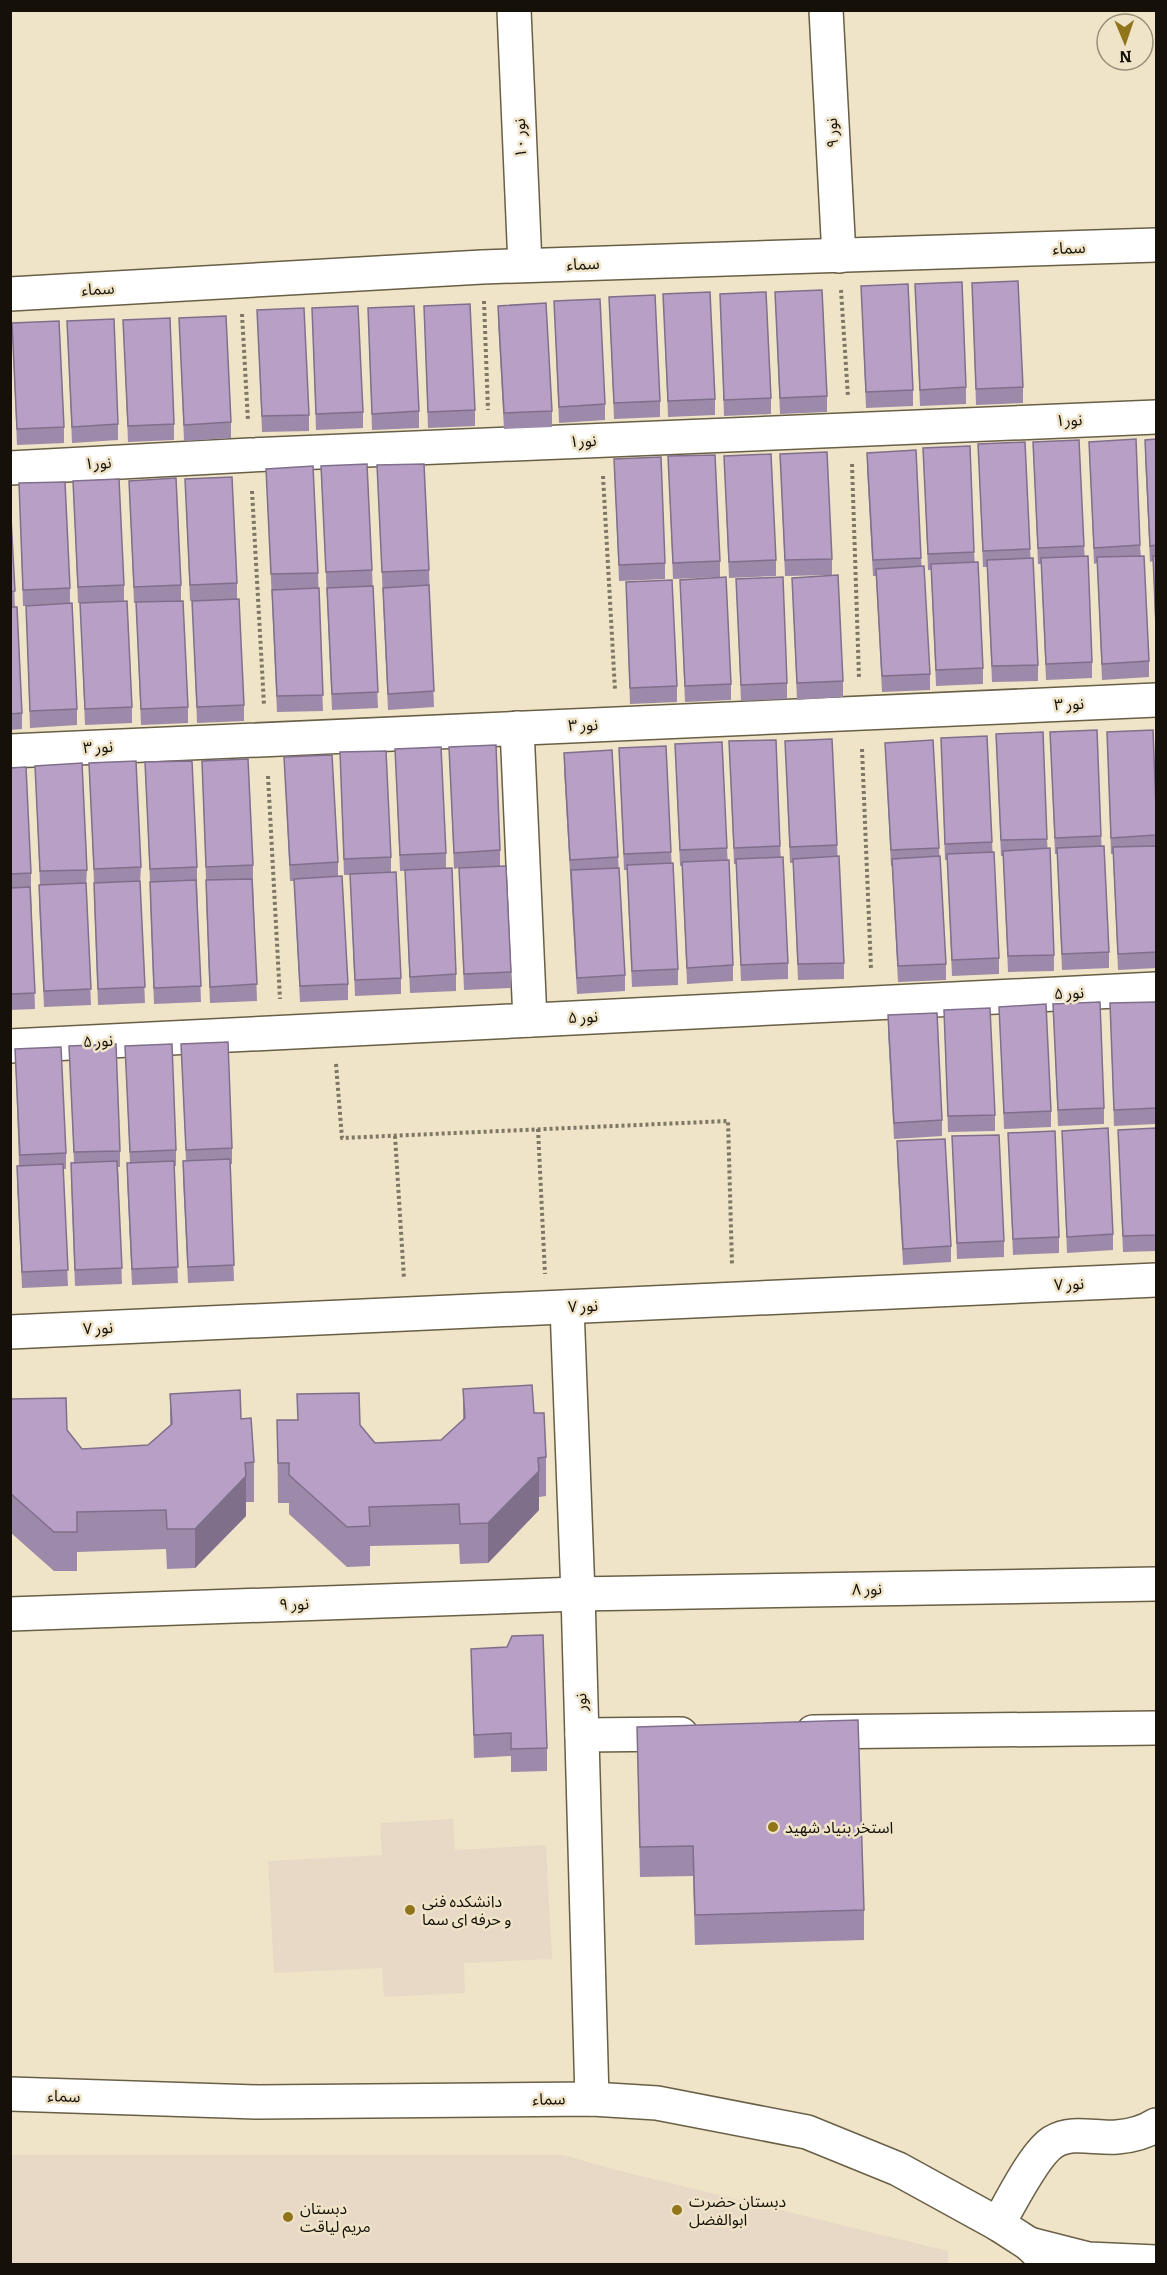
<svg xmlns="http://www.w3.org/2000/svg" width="1167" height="2275" viewBox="0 0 1167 2275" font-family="Bitter,'Noto Sans Arabic',serif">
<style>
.education{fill:#e8d8c6}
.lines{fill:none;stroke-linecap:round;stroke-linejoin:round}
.minor-casing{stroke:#695f46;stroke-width:36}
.path{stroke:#7e7765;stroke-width:4;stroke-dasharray:3 3;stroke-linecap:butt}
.minor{stroke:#fff;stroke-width:33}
.wall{fill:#9d89aa}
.shaded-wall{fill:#806f8b}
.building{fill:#b79fc6;stroke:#806f8b;stroke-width:1.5}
.poi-dot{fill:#90751b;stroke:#efe4c8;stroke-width:2}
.labels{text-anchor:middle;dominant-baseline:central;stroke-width:5;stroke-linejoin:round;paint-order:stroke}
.street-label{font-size:16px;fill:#151108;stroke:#efe4c8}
.poi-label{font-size:16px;fill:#151108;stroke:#efe4c8;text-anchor:start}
</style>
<rect width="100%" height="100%" fill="#efe4c8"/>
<g class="education">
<path d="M453 1819 455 1850 546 1845 552 1959 464 1963 465 1993 384 1997 382 1968 274 1973 268 1861 382 1855 380 1823Z"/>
<path d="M11 2155H564L612 2169 948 2251V2264H11Z"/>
</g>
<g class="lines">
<g class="minor-casing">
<g id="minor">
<path d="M514 10 525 265"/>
<path d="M826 10 839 256"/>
<path d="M10 294 482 267 1156 245"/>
<path d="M10 468 250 455 1156 417"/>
<path d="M517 728 530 1020"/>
<path d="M10 751 1156 700"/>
<path d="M10 1046 1156 989"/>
<path d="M567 1307 578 1594 592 2099"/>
<path d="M10 1332 1156 1280"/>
<path d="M10 1614 578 1594 1156 1584"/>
<path d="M813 1732 1156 1728"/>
<path d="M582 1735 681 1734"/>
<path d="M10 2094 258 2102 592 2099 657 2103 807 2132 898 2169 998 2224 1029 2244 1050 2264"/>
<path d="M998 2224C1010 2204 1034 2154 1053 2142 1072 2130 1096 2139 1117 2137 1131 2136 1145 2132 1156 2125"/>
<path d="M1029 2244 1088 2259 1156 2262"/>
</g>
</g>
<g class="path">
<path d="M841 290 848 397"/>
<path d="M484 301 488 410"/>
<path d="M242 314 248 421"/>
<path d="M852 464 859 678"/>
<path d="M603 476 615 690"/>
<path d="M252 491 264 705"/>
<path d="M862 749 871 969"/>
<path d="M268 776 280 999"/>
<path d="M336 1064 342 1138 728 1121 732 1265"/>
<path d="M538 1129 545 1274"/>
<path d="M395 1136 404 1279"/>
</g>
<use href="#minor" class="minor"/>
</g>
<g class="wall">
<path d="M972 283 1023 387V403L976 405Z"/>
<path d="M915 284 966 387V404L920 406Z"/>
<path d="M861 286 913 390V406L866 408Z"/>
<path d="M775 292 827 396V412L780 414Z"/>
<path d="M663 294 715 399V415L668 417Z"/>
<path d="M720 294 771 398V414L724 416Z"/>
<path d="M609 297 660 401V417L614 419Z"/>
<path d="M554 301 605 404V420L559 423Z"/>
<path d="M424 306 475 410V426L428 428Z"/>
<path d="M498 306 552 411V427L504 429 498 322Z"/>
<path d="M312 308 363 412V428L316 430Z"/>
<path d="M368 308 419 411V428L372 430Z"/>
<path d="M257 310 309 415V431L262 432Z"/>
<path d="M179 318 231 422V438L184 441Z"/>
<path d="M123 320 174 424V440L128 442Z"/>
<path d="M67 321 118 424V440L72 443Z"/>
<path d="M12 323 64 427V443L17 445Z"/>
<path d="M1156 439V643L1153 561 1150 562 1145 456V440Z"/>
<path d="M1033 442 1084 546 1092 662V678L1046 680 1041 564H1038Z"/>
<path d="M1089 442 1140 545 1149 661V677L1102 680 1097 563 1094 564Z"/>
<path d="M978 444 1030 549 1038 665V681L992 682 987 567H983Z"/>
<path d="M923 448 974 552 983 668V684L936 686 931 570H928Z"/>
<path d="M867 453 921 558 930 674V690L882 692 876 576H873L867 469Z"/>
<path d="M780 454 832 559V575L785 576Z"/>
<path d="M668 456 720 561V577L673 579Z"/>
<path d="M724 456 776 560V576L729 578Z"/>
<path d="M614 459 665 563V579L619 581Z"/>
<path d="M377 465 429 570 434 707 388 710Z"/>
<path d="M321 466 372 570 378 708 332 710Z"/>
<path d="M266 469 318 573 323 711 277 712Z"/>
<path d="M185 479 237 583V599L244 705V721L197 723 192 601 225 599 190 601Z"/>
<path d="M73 481 124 585V601L132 707V723L85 725 80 603H78Z"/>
<path d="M129 481 181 585V601L188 707V723L141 725 136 603H134Z"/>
<path d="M19 483 70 588V603L77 709V725L30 728 26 606H23Z"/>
<path d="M10 499 15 607 22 713V729L10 730Z"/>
<path d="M792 578 843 681V697L797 700Z"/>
<path d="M736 579 787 683V699L741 701Z"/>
<path d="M680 580 731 684V700L685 702Z"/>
<path d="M626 582 677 686V702L630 704Z"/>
<path d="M1050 732 1101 836 1109 952V968L1062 970 1057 854H1055Z"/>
<path d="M1107 732 1156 808V968L1118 970 1113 854H1111Z"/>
<path d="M996 734 1047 839 1054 955V971L1008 972 1003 856H1001Z"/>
<path d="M941 738 992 842 999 958V974L952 976 947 860H945Z"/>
<path d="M729 741 780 846 788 963V979L741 981 736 864H734Z"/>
<path d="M785 741 837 845 844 963V979L798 980 793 863H790Z"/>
<path d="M885 743 939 848 946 964V980L898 982 892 866H891Z"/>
<path d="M675 744 727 848 733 965V981L687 984 682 866H680Z"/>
<path d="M449 747 500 850V866L511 972V988L464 990 459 868 454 869Z"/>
<path d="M619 748 671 852 678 969V985L632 987 627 870H624Z"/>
<path d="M395 749 446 853V868L456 974V991L410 993 405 871H400Z"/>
<path d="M340 752 391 857V872L401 978V994L355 996 350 875H344Z"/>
<path d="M564 753 618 857 625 975V991L577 994 564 769Z"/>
<path d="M284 757 338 862V876L348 984V1000L300 1002 294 881H290Z"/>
<path d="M202 761 253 865V881L257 1001 210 1003 206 896V880Z"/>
<path d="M145 762 197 867V883L201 1002 154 1004 150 898V882Z"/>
<path d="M89 763 141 867 140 883 145 1003 98 1005 94 899V883Z"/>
<path d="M35 766 87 870 86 886 91 1005 44 1007 39 901V885H40Z"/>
<path d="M10 768 31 873V889L35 1009 10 1010Z"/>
<path d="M1156 1002V1124L1114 1126 1110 1003Z"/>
<path d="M1053 1004 1104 1108V1124L1058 1126Z"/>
<path d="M999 1007 1051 1111V1127L1004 1129Z"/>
<path d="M944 1010 995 1115V1131L948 1132Z"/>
<path d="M888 1015 942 1120V1136L894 1139 888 1032Z"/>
<path d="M181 1044 232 1148V1164H230L234 1281 188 1283 183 1177V1161H186Z"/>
<path d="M69 1046 120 1151V1167H118L122 1284 75 1286 71 1179V1163H74Z"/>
<path d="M125 1046 176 1150V1166H174L178 1283 132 1285 127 1179V1163H130Z"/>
<path d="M15 1049 66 1153V1169H63L68 1286 22 1288 17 1182V1166H19Z"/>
<path d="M1156 1128V1251L1123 1252 1118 1130Z"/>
<path d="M1062 1131 1113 1234V1250L1067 1253Z"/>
<path d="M1008 1133 1059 1237V1253L1013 1255Z"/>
<path d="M952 1136 1004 1241V1257L957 1259Z"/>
<path d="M897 1141 951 1246V1262L903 1265 897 1157Z"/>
<path d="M463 1389 534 1413 546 1457V1496L539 1497V1510L488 1563 460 1564 459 1544 370 1546V1566L347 1567 289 1514V1503H278L277 1420 360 1425 375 1443 441 1440 463 1420Z"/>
<path d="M170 1394 241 1419 254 1462V1502H246V1516L195 1568 167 1569 166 1549 77 1552V1571H54L10 1532V1399L67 1430 82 1449 148 1445 170 1425Z"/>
<path d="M471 1649 547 1748V1771L511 1772V1756L474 1758Z"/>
<path d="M637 1727 864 1910V1940L695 1945 693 1876 640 1877Z"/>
</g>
<g class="shaded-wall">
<path d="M539 1471V1510L488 1563V1523Z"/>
<path d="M246 1476V1516L195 1568V1529Z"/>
</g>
<g class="building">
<path d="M1018 281 1023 387 976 389 972 283Z"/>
<path d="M962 282 966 387 920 390 915 284Z"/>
<path d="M908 284 913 390 866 392 861 286Z"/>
<path d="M822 290 827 396 780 398 775 292Z"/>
<path d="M710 292 715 399 668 401 663 294Z"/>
<path d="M766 292 771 398 724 400 720 294Z"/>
<path d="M655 295 660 401 614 403 609 297Z"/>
<path d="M600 299 605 404 559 407 554 301Z"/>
<path d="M546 303 552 411 504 413 498 306Z"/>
<path d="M470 304 475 410 428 412 424 306Z"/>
<path d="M358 306 363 412 316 414 312 308Z"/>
<path d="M414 306 419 411 372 414 368 308Z"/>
<path d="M304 308 309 415 262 416 257 310Z"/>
<path d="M226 316 231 422 184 425 179 318Z"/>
<path d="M170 318 174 424 128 426 123 320Z"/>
<path d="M114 319 118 424 72 427 67 321Z"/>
<path d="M59 321 64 427 17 429 12 323Z"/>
<path d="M1136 439 1140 545 1094 548 1089 442Z"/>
<path d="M1156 439V545L1150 546 1145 440Z"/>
<path d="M1079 440 1084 546 1038 548 1033 442Z"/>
<path d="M1025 442 1030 549 983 551 978 444Z"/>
<path d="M970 446 974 552 928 554 923 448Z"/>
<path d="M916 450 921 558 873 560 867 453Z"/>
<path d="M827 452 832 559 785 560 780 454Z"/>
<path d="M771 454 776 560 729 562 724 456Z"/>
<path d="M715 455 720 561 673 563 668 456Z"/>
<path d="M661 457 665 563 619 565 614 459Z"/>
<path d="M367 464 372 570 326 572 321 466Z"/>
<path d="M424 464 429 570 382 572 377 465Z"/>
<path d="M313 466 318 573 271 574 266 469Z"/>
<path d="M232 477 237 583 190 585 185 479Z"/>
<path d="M176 478 181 585 134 587 129 481Z"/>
<path d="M119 479 124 585 78 587 73 481Z"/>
<path d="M65 482 70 588 23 590 19 483Z"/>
<path d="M10 499 15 591 10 592Z"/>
<path d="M1088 556 1092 662 1046 664 1041 558Z"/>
<path d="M1144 556 1149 661 1102 664 1097 557Z"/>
<path d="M1153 556H1156V627Z"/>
<path d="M1033 558 1038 665 992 666 987 560Z"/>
<path d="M978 562 983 668 936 670 931 564Z"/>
<path d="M924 566 930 674 882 676 876 569Z"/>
<path d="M838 575 843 681 797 683 792 578Z"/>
<path d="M726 577 731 684 685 686 680 580Z"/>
<path d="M783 577 787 683 741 685 736 579Z"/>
<path d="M672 580 677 686 630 688 626 582Z"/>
<path d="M429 585 434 691 388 694 383 588Z"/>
<path d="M373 586 378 692 332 694 327 588Z"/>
<path d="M319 588 323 695 277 696 272 590Z"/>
<path d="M239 599 244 705 197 707 192 601Z"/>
<path d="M127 601 132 707 85 709 80 603Z"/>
<path d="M183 601 188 707 141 709 136 602Z"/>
<path d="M72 603 77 709 30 711 26 606Z"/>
<path d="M10 607H17L22 713 10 714Z"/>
<path d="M1097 730 1101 836 1055 838 1050 732Z"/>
<path d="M1153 730 1156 808V835L1111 838 1107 732Z"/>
<path d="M1043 732 1047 839 1001 840 996 734Z"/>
<path d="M987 736 992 842 945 844 941 738Z"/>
<path d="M832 739 837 845 790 847 785 741Z"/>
<path d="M776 740 780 846 734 848 729 741Z"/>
<path d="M933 740 939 848 891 850 885 743Z"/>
<path d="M722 742 727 848 680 850 675 744Z"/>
<path d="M496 745 500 850 454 853 449 747Z"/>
<path d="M666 746 671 852 624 854 619 748Z"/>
<path d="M441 747 446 853 400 855 395 749Z"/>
<path d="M612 750 618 857 570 860 564 753Z"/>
<path d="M386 751 391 857 344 859 340 752Z"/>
<path d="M332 755 338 862 290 865 284 757Z"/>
<path d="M248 759 253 865 206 867 202 761Z"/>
<path d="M136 761 141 867 94 869 89 763Z"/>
<path d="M192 761 197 867 150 869 145 762Z"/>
<path d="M82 763 87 870 40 871 35 766Z"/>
<path d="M26 767 31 873 10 874V768Z"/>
<path d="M1104 846 1109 952 1062 954 1057 848Z"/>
<path d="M1156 846V952L1118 954 1113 847Z"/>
<path d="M1050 848 1054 955 1008 956 1003 851Z"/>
<path d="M994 852 999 958 952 960 947 854Z"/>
<path d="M839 856 844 963 798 964 793 859Z"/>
<path d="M940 856 946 964 898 966 892 859Z"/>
<path d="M783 857 788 963 741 965 736 859Z"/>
<path d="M729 860 733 965 687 968 682 862Z"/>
<path d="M673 863 678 969 632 971 627 865Z"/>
<path d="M506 866 511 972 464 974 459 868Z"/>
<path d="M452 868 456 974 410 977 405 870Z"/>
<path d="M619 868 625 975 577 978 571 870Z"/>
<path d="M396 872 401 978 355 980 350 874Z"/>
<path d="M342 876 348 984 300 986 294 879Z"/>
<path d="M252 879 257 984 210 987 206 880Z"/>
<path d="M196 880 201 986 154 988 150 882Z"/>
<path d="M140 881 145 987 98 989 94 883Z"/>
<path d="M86 883 91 989 44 991 39 885Z"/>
<path d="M30 887 35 993 10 994V888Z"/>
<path d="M1100 1002 1104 1108 1058 1110 1053 1004Z"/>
<path d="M1156 1002V1108L1114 1110 1110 1003Z"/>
<path d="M1046 1004 1051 1111 1004 1113 999 1007Z"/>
<path d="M990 1008 995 1115 948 1116 944 1010Z"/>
<path d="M937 1013 942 1120 894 1123 888 1015Z"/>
<path d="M228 1042 232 1148 186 1150 181 1044Z"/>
<path d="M116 1044 120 1151 74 1152 69 1046Z"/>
<path d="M172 1044 176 1150 130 1152 125 1046Z"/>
<path d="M61 1047 66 1153 20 1155 15 1049Z"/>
<path d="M1108 1128 1113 1234 1067 1237 1062 1131Z"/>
<path d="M1156 1128V1235L1123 1236 1118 1130Z"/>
<path d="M1055 1131 1059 1237 1013 1239 1008 1133Z"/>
<path d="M999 1135 1004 1241 957 1243 952 1136Z"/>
<path d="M945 1139 951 1246 903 1249 897 1141Z"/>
<path d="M230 1159 234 1265 188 1267 183 1161Z"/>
<path d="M117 1161 122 1268 75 1270 71 1163Z"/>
<path d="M174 1161 178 1267 132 1269 127 1163Z"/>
<path d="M63 1164 68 1270 22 1272 17 1166Z"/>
<path d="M532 1385 534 1413H544L546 1457 538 1458 539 1471 488 1523 460 1524 459 1504 369 1507 370 1526 347 1527 289 1475V1463H278L277 1420H298L297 1394 359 1393 360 1425 375 1443 441 1440 465 1418 463 1389Z"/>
<path d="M240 1390 241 1419 251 1418 254 1462 245 1463 246 1476 195 1529H167L166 1510 77 1512V1532H54L10 1493V1399L66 1398 67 1430 82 1449 148 1445 172 1424 170 1394Z"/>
<path d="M543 1635 547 1748 511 1749V1733L474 1735 471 1649 507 1647 512 1636Z"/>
<path d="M858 1720 864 1910 695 1915 693 1846 640 1847 637 1727Z"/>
</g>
<g class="poi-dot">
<circle cx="773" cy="1827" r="6"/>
<circle cx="410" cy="1910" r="6"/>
<circle cx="677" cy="2210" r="6"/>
<circle cx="288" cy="2217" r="6"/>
</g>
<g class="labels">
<g class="street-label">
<text transform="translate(832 133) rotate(-93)">نور ۹</text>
<text transform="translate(520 138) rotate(-92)">نور ۱۰</text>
<text transform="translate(1069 248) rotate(-2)">سماء</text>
<text transform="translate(583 264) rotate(-2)">سماء</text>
<text transform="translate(98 289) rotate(-3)">سماء</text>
<text transform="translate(1069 420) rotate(-2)">نور۱</text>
<text transform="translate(583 441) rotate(-3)">نور۱</text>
<text transform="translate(98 463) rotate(-3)">نور۱</text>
<text transform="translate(1069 704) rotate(-3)">نور ۳</text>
<text transform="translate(583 725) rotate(-2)">نور ۳</text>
<text transform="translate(98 747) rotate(-3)">نور ۳</text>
<text transform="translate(1069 993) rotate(-3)">نور ۵</text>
<text transform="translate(583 1017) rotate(-3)">نور ۵</text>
<text transform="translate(98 1041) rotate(-3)">نور ۵</text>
<text transform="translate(1069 1284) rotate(-3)">نور ۷</text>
<text transform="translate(583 1306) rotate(-3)">نور ۷</text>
<text transform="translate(98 1328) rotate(-3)">نور ۷</text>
<text transform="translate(867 1589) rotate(-1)">نور ۸</text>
<text transform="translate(294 1604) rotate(-2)">نور ۹</text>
<text transform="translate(581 1702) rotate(-92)">نور</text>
<text transform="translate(64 2096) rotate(2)">سماء</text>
<text transform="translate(549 2099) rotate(-1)">سماء</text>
</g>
<g class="poi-label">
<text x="785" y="1827">استخر بنیاد شهید</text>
<text x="422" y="1901">دانشکده فنی<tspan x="422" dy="18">و حرفه ای سما</tspan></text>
<text x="689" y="2201">دبستان حضرت<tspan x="689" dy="18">ابوالفضل</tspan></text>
<text x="300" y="2208">دبستان<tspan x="300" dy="18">مریم لیاقت</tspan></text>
</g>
</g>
<rect width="1167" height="2275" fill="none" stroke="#151108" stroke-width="24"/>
<g transform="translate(1125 42) rotate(178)"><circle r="28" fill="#efe4c8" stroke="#98907b" stroke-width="1.5"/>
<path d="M0-4.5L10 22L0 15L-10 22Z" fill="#90751b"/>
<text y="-9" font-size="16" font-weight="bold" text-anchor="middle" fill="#151108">N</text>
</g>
</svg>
